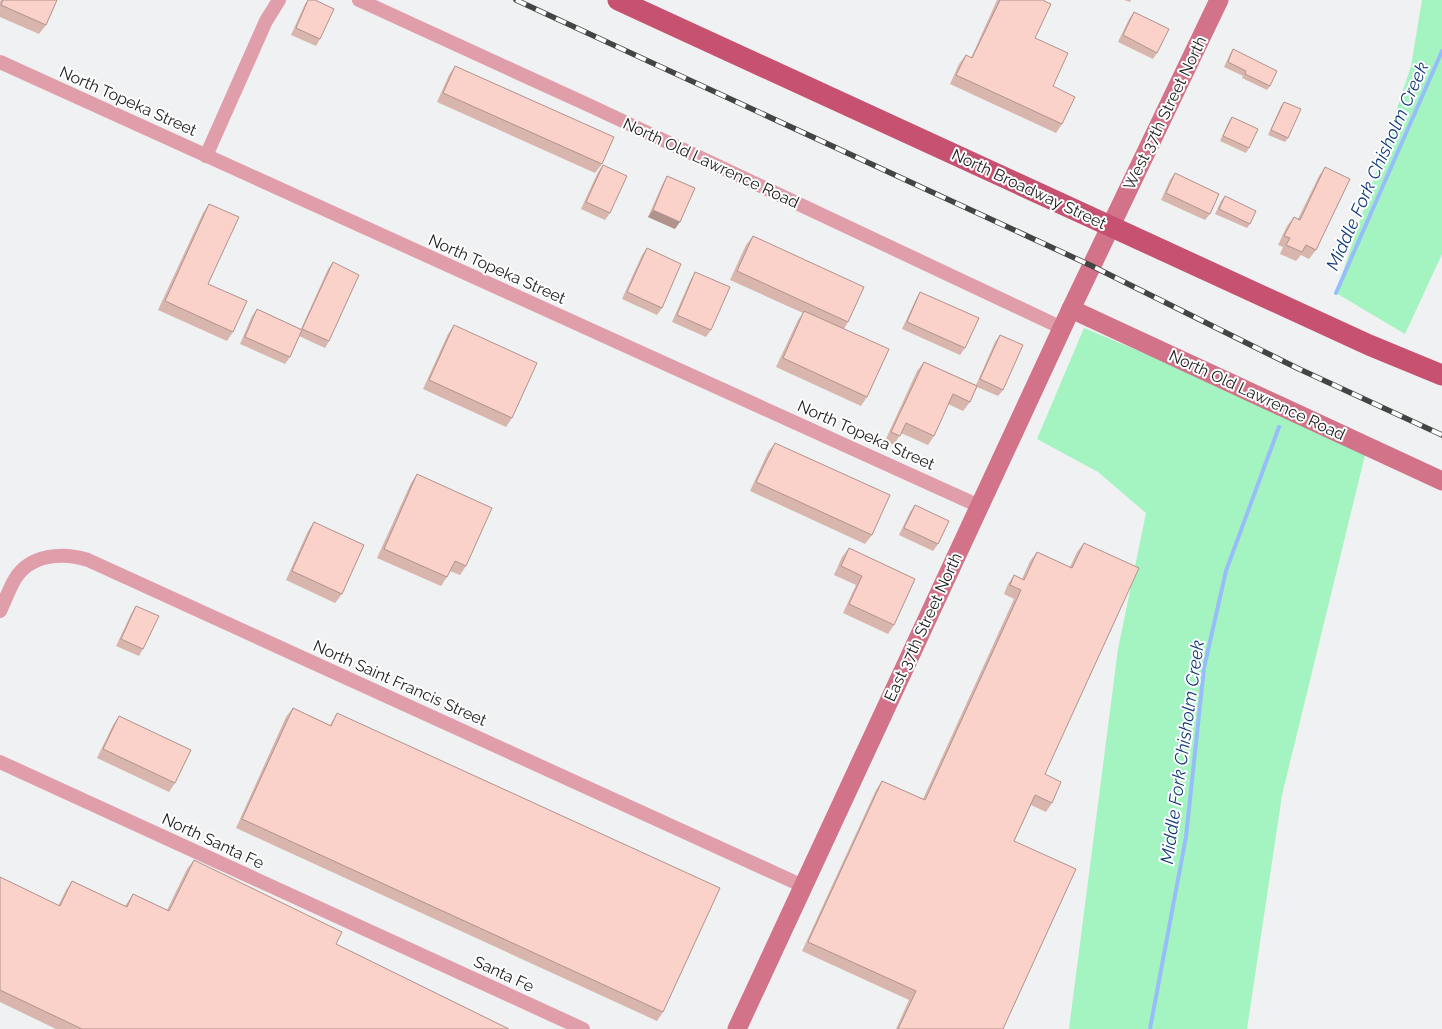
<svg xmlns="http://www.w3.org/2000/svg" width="1442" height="1029" viewBox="0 0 1442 1029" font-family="Raleway,sans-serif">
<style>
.green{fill:#a3f4c0}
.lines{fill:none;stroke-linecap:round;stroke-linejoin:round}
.stream{stroke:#98bef9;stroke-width:4}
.street{stroke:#e09eab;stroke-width:14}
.secondary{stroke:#d27389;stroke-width:19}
.primary{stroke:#c65171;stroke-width:21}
.rail-casing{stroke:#434444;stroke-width:5.5}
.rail{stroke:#fefeff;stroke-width:4;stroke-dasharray:11;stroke-linecap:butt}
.wall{fill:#d8b5ad}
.shaded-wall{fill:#b0938d}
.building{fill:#fbd2c9;stroke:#b0938d}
.labels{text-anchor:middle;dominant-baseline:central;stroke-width:4;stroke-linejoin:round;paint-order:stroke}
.street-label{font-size:16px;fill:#1b1c1c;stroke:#fefeff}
.water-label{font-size:18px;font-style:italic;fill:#103a7a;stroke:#fefeff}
</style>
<rect width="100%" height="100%" fill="#f0f1f2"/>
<g class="green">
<path d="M1422 0H1442V254L1405 334 1336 293 1411 66Z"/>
<path d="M1084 328 1367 447 1282 795 1247 1029H1069L1118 649 1146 513 1098 472 1037 439Z"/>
</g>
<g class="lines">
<g class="stream">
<path d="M1336 293 1442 51"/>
<path d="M1150 1029 1186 837 1204 668 1226 571 1279 427"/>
</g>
<g class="street">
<path d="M359 0 595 108 1062 328"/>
<path d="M0 62 979 506"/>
<path d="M206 156 266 21 279 0"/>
<path d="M0 611C5 601 9 589 15 579 30 554 63 552 88 560L803 886"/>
<path d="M0 762 583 1029"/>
</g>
<g class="secondary">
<path d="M1071 309 1442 481"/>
<path d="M737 1029 1071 309 1219 0"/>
</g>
<path class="primary" d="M618 0 1369 345 1442 375"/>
<g class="rail-casing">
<path id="rail" d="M516 0 1092 266 1297 368 1442 435"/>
</g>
<use href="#rail" class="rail"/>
</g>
<g class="wall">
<path d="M1 0H57L46 25 39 34 0 17V2Z"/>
<path d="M308 0H315L320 39 316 46 291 35 305 4Z"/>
<path d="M997 0H1044L1035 38 1053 86 1062 124 1056 133 950 84 959 64 966 55 971 58Z"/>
<path d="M1124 0H1131L1130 2Z"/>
<path d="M1134 12 1157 53 1153 59 1118 42 1129 19Z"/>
<path d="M1233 49 1270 86 1267 90 1242 78 1243 76 1224 67 1230 54Z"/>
<path d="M455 66 602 164 595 173 437 102 449 75Z"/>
<path d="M1284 102 1288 138 1285 142 1268 135 1281 106Z"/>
<path d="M1232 117 1249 148 1246 153 1220 141 1229 121Z"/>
<path d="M603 165 610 213 605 220 581 209 598 172Z"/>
<path d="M1325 167 1316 250 1309 259 1301 255 1296 261 1280 254 1283 247 1278 245 1287 226 1294 217 1298 219 1319 176Z"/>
<path d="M1175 173 1210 214 1205 220 1161 200 1170 180Z"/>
<path d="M667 176 675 229 648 217 663 183Z"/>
<path d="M1225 196 1250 224 1247 228 1215 214 1221 201Z"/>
<path d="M209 204 208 284 233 332 227 341 158 310 203 213Z"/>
<path d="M753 236 848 322 844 329 867 397 861 406 776 367 798 320 803 313 730 280 746 245Z"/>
<path d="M647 248 662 308 657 315 622 299 642 255Z"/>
<path d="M333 262 329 341 325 348 299 336 290 357 285 364 240 344 252 316 257 309 301 329 328 269Z"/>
<path d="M695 272 711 330 706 337 672 322 691 279Z"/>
<path d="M920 292 965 348 960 355 902 329 916 299Z"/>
<path d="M454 325 512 418 506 427 423 389 448 334Z"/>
<path d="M1000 335 1003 390 998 396 977 387 970 402 963 411 948 404 934 436 928 445 901 433 894 445 885 441 917 371 924 362 976 385 995 342Z"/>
<path d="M775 443 872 535 865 544 750 491 768 452Z"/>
<path d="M417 474 466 566 460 575 450 571 447 577 441 586 377 558 411 483Z"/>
<path d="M915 505 938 544 933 551 899 535 910 512Z"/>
<path d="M314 522 342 594 335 603 286 580 308 531Z"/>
<path d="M1084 543 1045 774 1052 803 1046 812 1031 805 1014 841 1003 1029H896L909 1000 802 951 876 790 882 781 923 799 1014 599 1004 594 1008 584 1014 575 1022 579 1030 561 1037 552 1070 567 1077 552Z"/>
<path d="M849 548 894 625 888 634 843 613 856 585 834 575 842 557Z"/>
<path d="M136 606 143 649 139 656 116 646 132 612Z"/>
<path d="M293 708 330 725 337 713 663 1012 657 1021 236 828 286 717Z"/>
<path d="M119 716 175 783 169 792 97 758 113 725Z"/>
<path d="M194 860 336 944 509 1029H56L0 1002V877L58 906 66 890 72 881 125 906 133 894 167 910 187 869Z"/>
</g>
<path class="shaded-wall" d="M653 210 680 222 675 229 648 217Z"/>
<g class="building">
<path d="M3 0H57L46 25 1 5Z"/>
<path d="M308 0H315L334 9 320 39 296 28Z"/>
<path d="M1000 0H1044V1L1051 4 1035 38 1068 53 1053 86 1075 97 1062 124 956 75 966 55 972 58Z"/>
<path d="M1134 12 1169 29 1157 53 1123 35Z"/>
<path d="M1233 49 1277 71 1270 86 1245 74 1246 71 1228 62Z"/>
<path d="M455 66 614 137 602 164 443 93Z"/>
<path d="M1284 102 1301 109 1288 138 1271 130Z"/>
<path d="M1232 117 1258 129 1249 148 1223 136Z"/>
<path d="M603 165 627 176 610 213 586 202Z"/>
<path d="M1325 167 1350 179 1316 250 1306 245 1302 252 1286 245 1290 238 1284 236 1294 217 1300 220Z"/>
<path d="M1175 173 1219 194 1210 214 1166 193Z"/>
<path d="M667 176 695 188 680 222 653 210Z"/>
<path d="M1225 196 1256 211 1250 224 1219 209Z"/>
<path d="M209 204 239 217 208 284 247 301 233 332 165 301Z"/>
<path d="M753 236 864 287 848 322 737 271Z"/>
<path d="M647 248 681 264 662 308 627 292Z"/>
<path d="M333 262 359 275 329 341 302 329Z"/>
<path d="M695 272 730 287 711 330 677 315Z"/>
<path d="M920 292 979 318 965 348 907 322Z"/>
<path d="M257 309 302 330 290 357 245 337Z"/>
<path d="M804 311 889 349 867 397 783 358Z"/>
<path d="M454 325 537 363 512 418 429 380Z"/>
<path d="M1000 335 1023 345 1003 390 980 379Z"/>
<path d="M924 362 977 386 970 402 953 394 934 436 906 423 900 436 891 432Z"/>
<path d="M775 443 890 495 872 535 756 482Z"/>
<path d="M417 474 492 508 466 566 455 561 447 577 384 549Z"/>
<path d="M915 505 949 521 938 544 904 528Z"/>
<path d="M314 522 364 545 342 594 292 571Z"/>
<path d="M1084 543 1139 568 1045 774 1061 782 1052 803 1035 795 1014 841 1076 869 1003 1029H898L916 991 808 942 882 781 925 800 1021 590 1010 585 1014 575 1024 580 1037 552 1072 568Z"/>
<path d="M849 548 915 579 894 625 849 604 862 576 841 566Z"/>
<path d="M136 606 159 616 143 649 121 639Z"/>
<path d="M293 708 331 726 337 713 720 888 663 1012 242 819Z"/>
<path d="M119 716 191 750 175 783 103 749Z"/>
<path d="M194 860 342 932 336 944 509 1029H82L0 990V877L60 906 72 881 127 907 133 894 169 911Z"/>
</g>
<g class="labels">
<g class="street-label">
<text transform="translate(128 101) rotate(24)">North Topeka Street</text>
<text transform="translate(1165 113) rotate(-64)">West 37th Street North</text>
<text transform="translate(711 163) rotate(25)">North Old Lawrence Road</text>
<text transform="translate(1029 189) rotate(25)">North Broadway Street</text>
<text transform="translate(497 269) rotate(24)">North Topeka Street</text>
<text transform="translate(1257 395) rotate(25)">North Old Lawrence Road</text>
<text transform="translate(866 435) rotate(24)">North Topeka Street</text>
<text transform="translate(923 627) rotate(-65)">East 37th Street North</text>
<text transform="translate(400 683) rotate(24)">North Saint Francis Street</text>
<text transform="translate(213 841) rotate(25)">North Santa Fe</text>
<text transform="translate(504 974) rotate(25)">Santa Fe</text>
</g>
<g class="water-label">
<text transform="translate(1377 166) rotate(-66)">Middle Fork Chisholm Creek</text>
<text transform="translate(1182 752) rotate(-82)">Middle Fork Chisholm Creek</text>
</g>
</g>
</svg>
